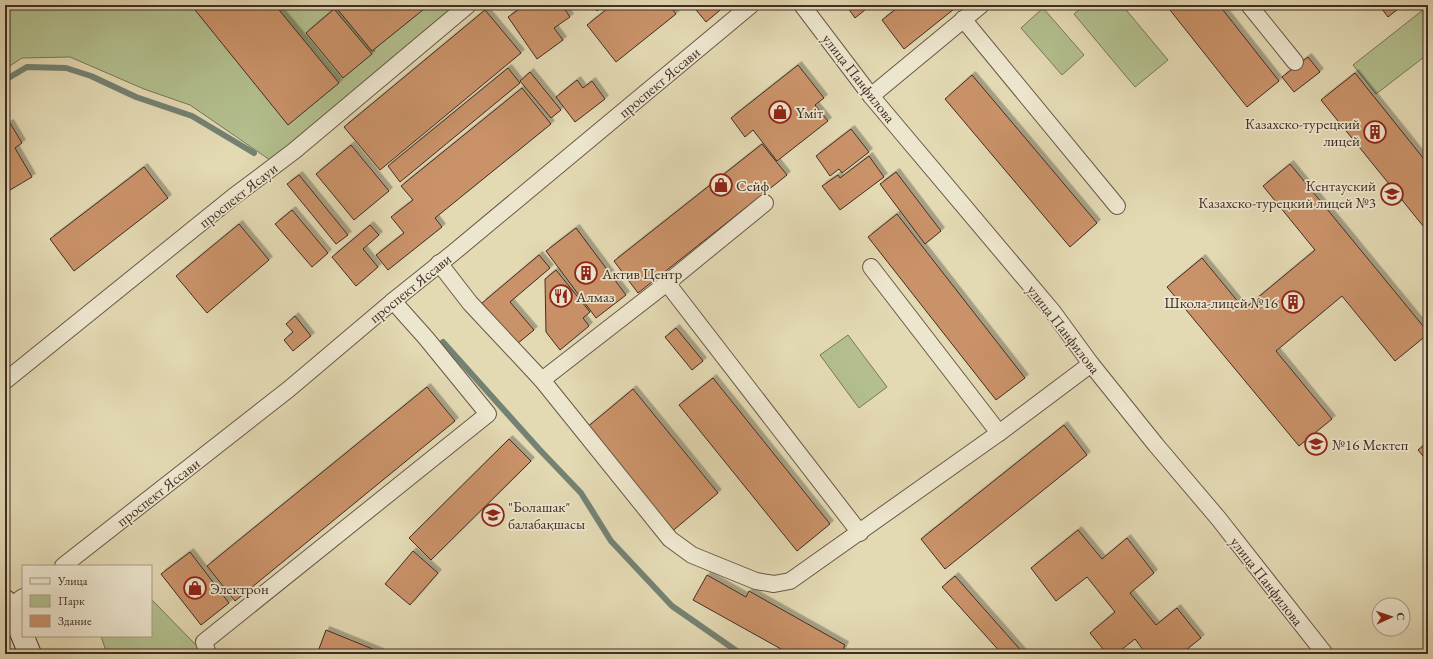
<svg xmlns="http://www.w3.org/2000/svg" width="1433" height="659" viewBox="0 0 1433 659" font-family="'EB Garamond',serif">
<style>
.green{fill:#b3bf8e;stroke:#7a765a}
.lines{fill:none;stroke-linecap:round;stroke-linejoin:round}
.stream{stroke:#748273;stroke-width:6}
.building{fill:#ca9269;stroke:#412d25;filter:url(#shadow)}
.street-casing{stroke:#6a5848;stroke-width:18}
.secondary-casing{stroke:#412d25;stroke-width:24}
.street{stroke:#ede6ce;stroke-width:16}
.secondary{stroke:#ede6ce;stroke-width:22}
.labels{text-anchor:middle;dominant-baseline:central;stroke-width:3.5;stroke-linejoin:round;paint-order:stroke}
.street-label{font-size:15px;fill:#412d25;stroke:#ede6ce}
.poi-label{font-size:15px;fill:#412d25;stroke:#ede6ce;text-anchor:start}
</style>
<defs>
<filter id="shadow"><feDropShadow dx="3.5" dy="-3.5" stdDeviation="0" flood-color="#0004"/></filter>
</defs>
<rect width="100%" height="100%" fill="#e3d9b3"/>
<filter id="stains"><feTurbulence type="fractalNoise" baseFrequency=".005" numOctaves="4"/><feColorMatrix values="0 0 0 0 .2 0 0 0 0 .09 0 0 0 0 .02 0 0 0 .5 -.17"/></filter>
<radialGradient id="worn" r=".72"><stop offset=".6" stop-color="#630" stop-opacity="0"/><stop offset="1" stop-color="#630" stop-opacity=".3"/></radialGradient>
<g class="green">
<path d="M5 5H458L270 160 190 105 144 89 70 57 22 58 5 69Z"/>
<path d="M1085 5H1122L1168 60 1135 87 1074 14Z"/>
<path d="M1428 6V54L1376 94 1353 65Z"/>
<path d="M1043 8 1084 55 1062 75 1021 28Z"/>
<path d="M848 335 887 387 859 408 820 355Z"/>
<path d="M151 599 197 646 199 654H107L101 636H151Z"/>
</g>
<g class="lines">
<g class="stream">
<path d="M5 80 27 67 66 68 91 76 136 97 192 116 254 153"/>
<path d="M443 342 539 449 581 493 611 541 672 606 741 654"/>
</g>
</g>
<g class="building">
<path d="M191 5H275L339 83 288 125Z"/>
<path d="M334 5H429L372 51Z"/>
<path d="M525 5H562L570 17 554 28 563 40 537 59 508 17Z"/>
<path d="M593 5H604L597 11Z"/>
<path d="M612 5H669L676 14 616 62 587 25Z"/>
<path d="M692 5H726L706 22Z"/>
<path d="M852 5H871L855 18 848 8Z"/>
<path d="M901 5H959L904 49 882 20Z"/>
<path d="M1166 5H1219L1279 81 1247 107Z"/>
<path d="M1379 5H1403L1388 17Z"/>
<path d="M334 9 372 54 343 78 306 33Z"/>
<path d="M485 10 521 53 380 170 344 127Z"/>
<path d="M1308 57 1320 72 1294 92 1282 77Z"/>
<path d="M798 65 824 98 815 105 828 121 777 161 753 130 745 137 731 118Z"/>
<path d="M508 68 520 83 400 182 388 166Z"/>
<path d="M530 72 561 110 551 118 520 81Z"/>
<path d="M1355 73 1428 164V232L1321 100Z"/>
<path d="M972 75 1097 223 1070 247 945 99Z"/>
<path d="M577 80 583 88 592 81 605 99 575 122 556 97Z"/>
<path d="M522 88 551 124 435 218 442 227 388 270 376 255 404 233 391 217 413 200 401 186Z"/>
<path d="M10 123 22 143 15 148 32 177 5 193V126Z"/>
<path d="M851 129 869 152 842 173 839 169 830 176 816 156Z"/>
<path d="M762 144 787 175 638 293 614 261Z"/>
<path d="M351 145 389 191 354 220 316 174Z"/>
<path d="M869 156 884 177 840 210 822 186 838 175 840 178Z"/>
<path d="M1290 164 1428 332V334L1395 361 1342 296 1276 351 1332 419 1299 446 1167 287 1202 258 1244 309 1315 250 1263 186Z"/>
<path d="M144 167 168 198 74 271 50 239Z"/>
<path d="M896 172 941 231 925 244 880 184Z"/>
<path d="M299 175 348 235 336 244 287 184Z"/>
<path d="M292 210 328 253 312 267 275 224Z"/>
<path d="M897 214 1025 378 996 400 868 237Z"/>
<path d="M239 224 269 260 207 313 176 276Z"/>
<path d="M370 225 379 235 363 249 378 267 356 286 332 257Z"/>
<path d="M576 228 626 295 596 318 546 251Z"/>
<path d="M539 255 550 268 510 302 534 330 517 344 482 303Z"/>
<path d="M556 270 590 312 583 318 589 326 560 350 546 332 545 279Z"/>
<path d="M295 316 311 336 293 351 284 340 293 332 286 324Z"/>
<path d="M676 328 703 361 692 370 665 337Z"/>
<path d="M713 378 830 524 797 551 679 405Z"/>
<path d="M427 387 455 421 235 601 207 566Z"/>
<path d="M633 389 718 493 670 533 585 429Z"/>
<path d="M1064 425 1087 455 945 569 921 539Z"/>
<path d="M509 439 531 461 431 560 409 538Z"/>
<path d="M1425 444 1428 447V462L1418 450Z"/>
<path d="M1078 530 1102 559 1127 538 1154 573 1130 593 1156 625 1177 608 1201 638 1181 654H1146L1135 639 1116 654H1107L1090 633 1115 612 1087 577 1056 601 1031 568Z"/>
<path d="M413 551 438 573 410 605 385 584Z"/>
<path d="M190 552 229 603 201 625 161 574Z"/>
<path d="M707 575 746 597 749 591 845 645 841 654H790L693 600Z"/>
<path d="M955 576 1024 654H1002L942 587Z"/>
<path d="M326 630 380 652 379 654H317Z"/>
</g>
<g class="lines">
<g class="street-casing">
<g id="street">
<path d="M802 5 871 96 1053 312 1091 364 1156 445 1218 518 1325 654"/>
<path d="M1249 5 1295 62"/>
<path d="M963 19 1117 206"/>
<path d="M871 96 981 5"/>
<path d="M439 263 470 303 542 380 670 539 692 555 756 581 774 584 790 581 999 433 1091 364"/>
<path d="M871 267 999 433"/>
<path d="M667 283 860 533"/>
<path d="M542 380 667 283 765 203"/>
<path d="M5 381 233 197 294 151 468 5"/>
<path d="M63 566 289 389 393 301 453 253 751 5"/>
<path d="M5 610 23 597"/>
<path d="M208 654 204 642 488 414 426 338 393 301"/>
</g>
</g>
<g class="secondary-casing">
<path id="secondary" d="M5 601 10 606 30 654"/>
</g>
<use href="#street" class="street"/>
<use href="#secondary" class="secondary"/>
</g>
<defs>
<g id="shop-ring" transform="scale(1.15)"><circle r="9.5" fill="#ede6ce" stroke="#8f2418" stroke-width="1.5"/><path d="M-5-2.5h2.3a2.7 3.5 0 0 1 5.4 0H5L5.5 6h-11ZM-1.5-2.5h3a1.5 2.3 0 0 0-3 0Z" fill="#8f2418"/></g>
<g id="building-ring" transform="scale(1.15)"><circle r="9.5" fill="#ede6ce" stroke="#8f2418" stroke-width="1.5"/><path d="M-4-6H4V6H1V3H-1V6H-4ZM-2.5-4.3h1.7v1.8h-1.7ZM.8-4.3h1.7v1.8H.8ZM-2.5-1h1.7V.8h-1.7ZM.8-1h1.7V.8H.8Z" fill="#8f2418"/></g>
<g id="school-ring" transform="scale(1.15)"><circle r="9.5" fill="#ede6ce" stroke="#8f2418" stroke-width="1.5"/><path d="M0-5L7-2L0 1L-7-2ZM-4 1L0 2.5L4 1V4Q0 6-4 4Z" fill="#8f2418"/></g>
<g id="restaurant-ring" transform="scale(1.15)"><circle r="9.5" fill="#ede6ce" stroke="#8f2418" stroke-width="1.5"/><path d="M-5-6h1v4h1v-4h1v4h1v-4h1v5L-1.5 .5V6h-2V.5L-5-1ZM5-6V6H3V1.5H1.5Q1.5-4 5-6Z" fill="#8f2418"/></g>
</defs>
<g fill-rule="evenodd">
<use href="#shop-ring" x="780" y="112"/>
<use href="#building-ring" x="1375" y="132"/>
<use href="#shop-ring" x="721" y="185"/>
<use href="#school-ring" x="1392" y="194"/>
<use href="#building-ring" x="586" y="273"/>
<use href="#restaurant-ring" x="561" y="296"/>
<use href="#building-ring" x="1293" y="302"/>
<use href="#school-ring" x="1316" y="444"/>
<use href="#school-ring" x="493" y="515"/>
<use href="#shop-ring" x="195" y="588"/>
</g>
<g class="labels">
<g class="street-label">
<text transform="translate(859 78) rotate(52)">улица Панфилова</text>
<text transform="translate(659 82) rotate(-40)">проспект Яссави</text>
<text transform="translate(238 195) rotate(-38)">проспект Ясауи</text>
<text transform="translate(410 288) rotate(-39)">проспект Яссави</text>
<text transform="translate(1064 329) rotate(52)">улица Панфилова</text>
<text transform="translate(158 492) rotate(-38)">проспект Яссави</text>
<text transform="translate(1267 581) rotate(52)">улица Панфилова</text>
</g>
<g class="poi-label">
<text x="796" y="112">Үміт</text>
<text x="1360" y="123" text-anchor="end">Казахско-турецкий<tspan x="1360" dy="17">лицей</tspan></text>
<text x="736" y="185">Сейф</text>
<text x="1376" y="185" text-anchor="end">Кентауский<tspan x="1376" dy="17">Казахско-турецкий лицей №3</tspan></text>
<text x="602" y="273">Актив Центр</text>
<text x="576" y="296">Алмаз</text>
<text x="1278" y="302" text-anchor="end">Школа-лицей №16</text>
<text x="1332" y="444">№16 Мектеп</text>
<text x="508" y="506">"Болашак"<tspan x="508" dy="17">балабақшасы</tspan></text>
<text x="210" y="588">Электрон</text>
</g>
</g>
<rect width="1433" height="659" fill="none" stroke="#e3d9b3" stroke-width="20"/>
<rect x="6" y="6" width="1421" height="647" fill="none" stroke="#412d25" stroke-width="2"/>
<rect x="10" y="10" width="1413" height="639" fill="none" stroke="#412d25"/>
<rect x="22" y="565" width="130" height="72" fill="#ede6ce" stroke="#a89c8a"/>
<rect x="30" y="578" width="20" height="6" fill="#ede6ce" stroke="#a89c8a"/>
<text x="58" y="585" font-size="12" fill="#412d25">Улица</text>
<rect x="30" y="595" width="20" height="12" fill="#b3bf8e" stroke="#a89c8a"/>
<text x="58" y="605" font-size="12" fill="#412d25">Парк</text>
<rect x="30" y="615" width="20" height="12" fill="#ca9269" stroke="#a89c8a"/>
<text x="58" y="625" font-size="12" fill="#412d25">Здание</text>
<g transform="translate(1391 617) rotate(87)"><circle r="19" fill="#ede6ce" stroke="#a89c8a"/>
<path d="M0-3L7 15L0 10L-7 15Z" fill="#8f2418"/>
<text y="-6" font-size="11" font-weight="bold" text-anchor="middle" fill="#412d25">С</text>
</g>
<rect width="100%" height="100%" filter="url(#stains)"/>
<rect width="100%" height="100%" fill="url(#worn)"/>
</svg>
